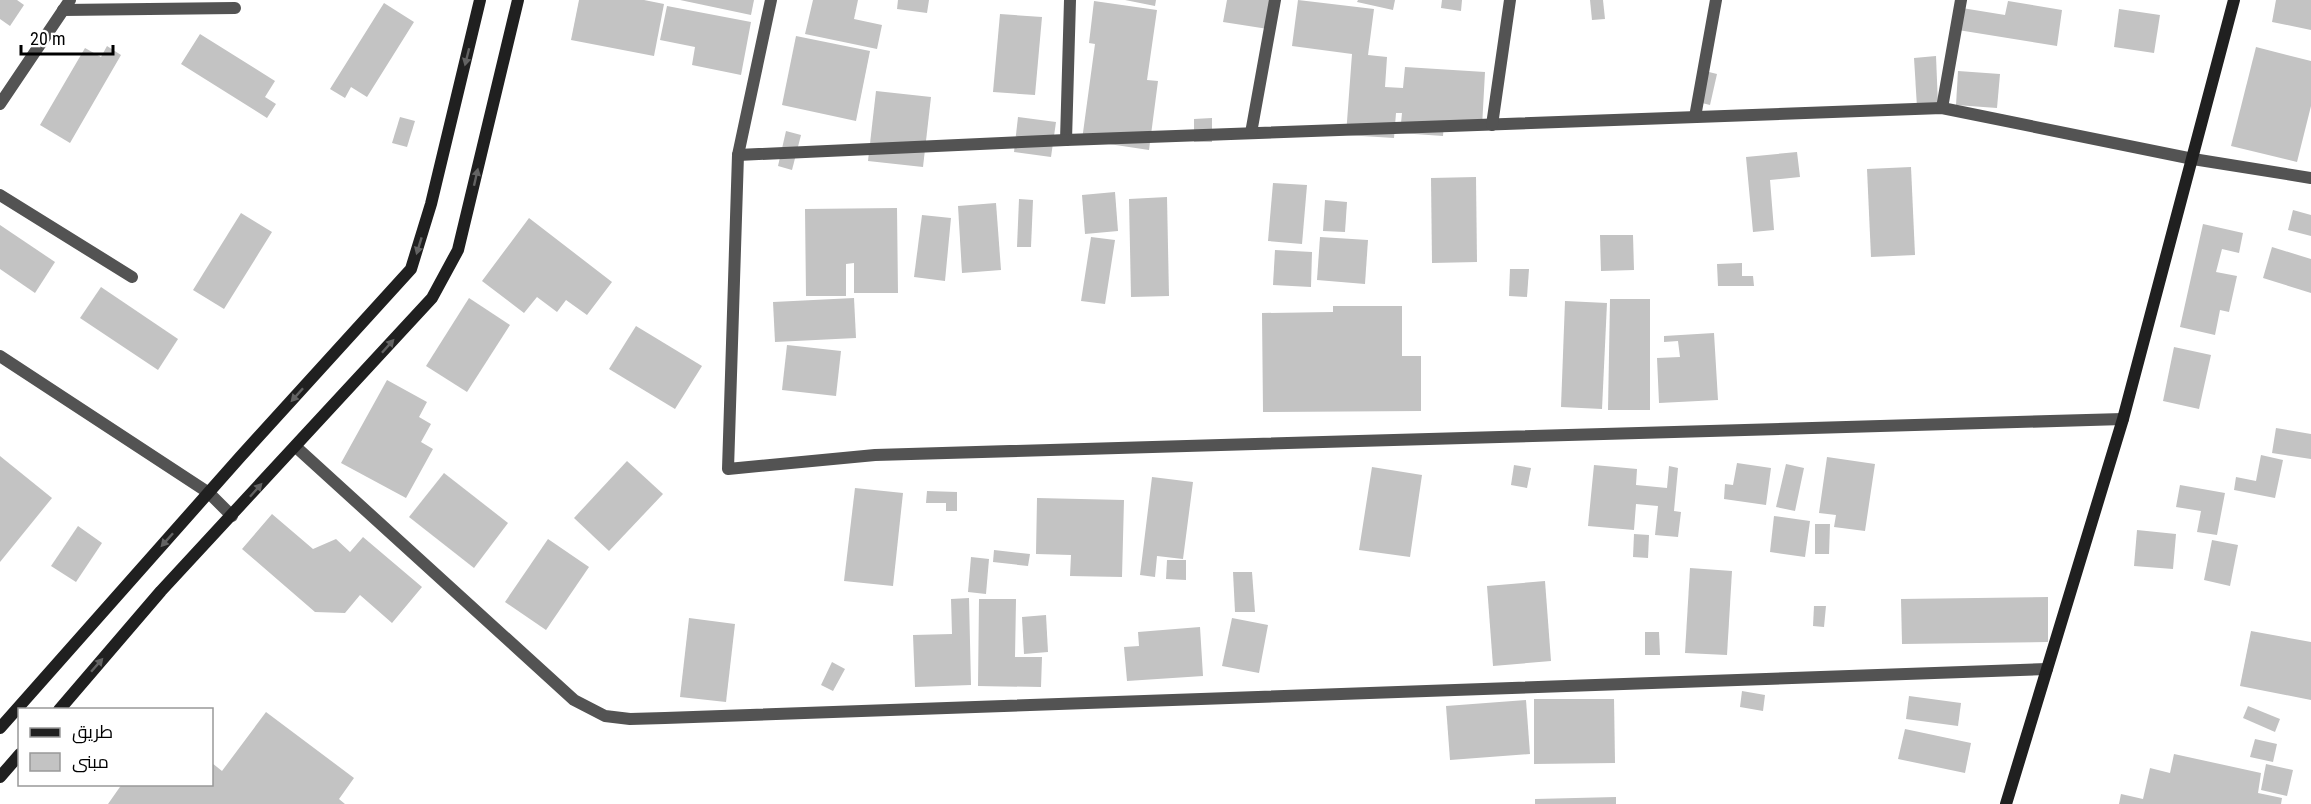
<svg xmlns="http://www.w3.org/2000/svg" width="2311" height="804" viewBox="0 0 2311 804" font-family="'Roboto Condensed',Cairo,sans-serif">
<style>
.building{fill:#c3c3c3}
.lines{fill:none;stroke-linecap:round;stroke-linejoin:round}
.street{stroke:#535353;stroke-width:12}
.secondary{stroke:#202020;stroke-width:12}
.oneway{fill:#636363}
</style>
<rect width="100%" height="100%" fill="#fff"/>
<g class="building">
<path d="M0 0H17L24 5 10 26 0 19Z"/>
<path d="M579 0H644L664 4 654 56 571 40Z"/>
<path d="M680 0H754L751 15Z"/>
<path d="M813 0H858L854 19 882 25 877 49 805 34Z"/>
<path d="M898 0H929L927 13 897 9Z"/>
<path d="M1125 0H1156L1155 6Z"/>
<path d="M1227 0H1272L1268 29 1223 22Z"/>
<path d="M1298 0 1374 9 1368 55 1387 57 1385 87 1403 88 1405 67 1485 72 1482 127 1444 124 1443 136 1400 133 1402 113H1396L1394 138 1346 135 1352 54 1292 46Z"/>
<path d="M1358 0H1395L1393 10 1357 2Z"/>
<path d="M1442 0H1462L1461 11 1441 8Z"/>
<path d="M1590 0H1603L1605 19 1592 20Z"/>
<path d="M2276 0H2311V30L2272 22Z"/>
<path d="M1094 1 1157 10 1147 80 1158 81 1149 150 1082 140 1095 44 1089 43Z"/>
<path d="M2008 1 2062 10 2057 46 1958 30 1962 8 2005 15Z"/>
<path d="M384 3 414 22 367 97 351 87 345 98 330 89Z"/>
<path d="M667 6 751 22 741 75 692 65 695 47 660 40Z"/>
<path d="M2119 9 2160 15 2154 53 2114 47Z"/>
<path d="M1000 14 1042 17 1035 95 993 92Z"/>
<path d="M200 34 275 81 265 97 276 104 267 118 181 64Z"/>
<path d="M796 36 870 51 856 121 782 105Z"/>
<path d="M107 46 121 55 70 143 40 125 85 48 101 57Z"/>
<path d="M2256 47 2311 61V106L2297 162 2231 146Z"/>
<path d="M1936 56 1938 105 1917 107 1914 58Z"/>
<path d="M1701 70 1717 74 1710 105 1694 101Z"/>
<path d="M1958 71 2000 74 1997 108 1956 105Z"/>
<path d="M876 91 931 97 923 167 868 161Z"/>
<path d="M400 117 415 121 407 147 392 143Z"/>
<path d="M1018 117 1056 122 1051 157 1014 152Z"/>
<path d="M1212 118V142H1194V119Z"/>
<path d="M786 131 801 135 792 170 778 166Z"/>
<path d="M1797 152 1800 177 1770 180 1774 230 1753 232 1746 157Z"/>
<path d="M1911 167 1915 255 1871 257 1867 169Z"/>
<path d="M1476 177 1477 262 1432 263 1431 178Z"/>
<path d="M1273 183 1307 185 1302 244 1268 241Z"/>
<path d="M1115 192 1118 231 1085 234 1082 195Z"/>
<path d="M1167 197 1169 296 1131 297 1129 199Z"/>
<path d="M1019 199 1033 200 1031 247H1017Z"/>
<path d="M1325 200 1347 202 1345 232 1323 231Z"/>
<path d="M996 203 1001 270 962 273 958 206Z"/>
<path d="M897 208 898 293H854V263L846 264V296H806L805 209Z"/>
<path d="M2293 210 2311 215V236L2288 230Z"/>
<path d="M241 213 272 232 224 309 193 290Z"/>
<path d="M922 215 951 218 945 281 914 277Z"/>
<path d="M529 218 612 282 587 315 566 300 557 312 537 297 524 313 482 281Z"/>
<path d="M2203 224 2243 233 2239 253 2222 249 2216 272 2237 276 2229 312 2220 310 2215 335 2180 327Z"/>
<path d="M0 225 55 262 35 293 0 269Z"/>
<path d="M1600 235H1633L1634 270 1601 271Z"/>
<path d="M1091 237 1115 240 1105 304 1081 301Z"/>
<path d="M1320 237 1368 240 1365 284 1317 280Z"/>
<path d="M2272 247 2311 259V293L2263 278Z"/>
<path d="M1275 250 1312 252 1311 287 1273 285Z"/>
<path d="M1742 263V276H1753L1754 286H1718L1717 264Z"/>
<path d="M1510 269H1529L1527 297 1509 296Z"/>
<path d="M101 287 178 339 158 370 80 318Z"/>
<path d="M469 298 510 325 467 392 426 366Z"/>
<path d="M854 298 856 338 775 342 773 302Z"/>
<path d="M1610 299H1650V410H1608Z"/>
<path d="M1565 301 1607 303 1602 409 1561 407Z"/>
<path d="M1333 306H1402V356H1421V411L1263 412 1262 313 1333 312Z"/>
<path d="M636 326 702 366 675 409 609 369Z"/>
<path d="M1714 333 1718 400 1659 403 1657 358 1680 357 1678 341 1664 342V336Z"/>
<path d="M787 345 841 351 836 396 782 390Z"/>
<path d="M2174 347 2211 355 2199 409 2163 401Z"/>
<path d="M387 380 427 402 419 417 431 424 421 442 433 449 406 498 341 463Z"/>
<path d="M2276 428 2311 434V459L2272 453Z"/>
<path d="M2261 455 2283 460 2275 498 2234 490 2236 477 2256 481Z"/>
<path d="M0 456 52 498 0 562Z"/>
<path d="M1827 457 1875 464 1865 531 1834 527 1836 515 1819 513Z"/>
<path d="M627 461 663 494 609 551 574 518Z"/>
<path d="M1737 463 1771 468 1766 505 1724 499 1725 484 1733 485Z"/>
<path d="M1786 464 1804 468 1795 511 1776 507Z"/>
<path d="M1514 465 1531 468 1527 488 1511 485Z"/>
<path d="M1594 465 1637 469 1636 485 1667 488 1669 466 1678 468 1674 511 1681 512 1678 537 1655 535 1658 506 1636 504 1634 530 1588 526Z"/>
<path d="M1372 467 1422 475 1410 557 1359 550Z"/>
<path d="M444 473 508 523 474 568 409 517Z"/>
<path d="M1152 477 1193 482 1183 559 1157 556 1155 577 1140 575Z"/>
<path d="M2180 485 2225 493 2217 535 2197 532 2201 511 2176 507Z"/>
<path d="M855 488 903 493 893 586 844 581Z"/>
<path d="M927 491 957 492V511H946V503H926Z"/>
<path d="M1037 498 1124 500 1122 577 1070 576 1071 555 1036 554Z"/>
<path d="M272 514 313 549 336 539 350 552 363 537 422 587 392 623 360 595 345 613 315 612 242 549Z"/>
<path d="M1774 516 1810 521 1805 557 1770 552Z"/>
<path d="M1815 524H1830L1829 554H1815Z"/>
<path d="M78 526 102 543 76 582 51 566Z"/>
<path d="M2137 530 2176 534 2173 569 2134 566Z"/>
<path d="M1634 534 1649 535 1648 558 1633 557Z"/>
<path d="M548 539 589 567 546 630 505 602Z"/>
<path d="M2212 540 2238 545 2230 586 2204 580Z"/>
<path d="M994 550 1030 554 1028 566 993 562Z"/>
<path d="M971 557 989 559 986 594 968 592Z"/>
<path d="M1167 560H1186V580L1166 579Z"/>
<path d="M1690 568 1732 571 1727 655 1685 653Z"/>
<path d="M1233 572H1252L1255 612H1235Z"/>
<path d="M1545 581 1551 661 1493 666 1487 586Z"/>
<path d="M2048 597V642L1902 644 1901 599Z"/>
<path d="M969 598 971 685 915 687 913 635 952 634 951 599Z"/>
<path d="M979 599H1016L1015 657H1042L1041 687 978 686Z"/>
<path d="M1814 606H1826L1824 627 1813 626Z"/>
<path d="M1046 615 1048 652 1024 654 1022 617Z"/>
<path d="M689 618 735 624 726 702 680 697Z"/>
<path d="M1232 618 1268 625 1259 673 1222 666Z"/>
<path d="M1200 627 1203 676 1127 681 1124 647 1139 646 1138 632Z"/>
<path d="M2251 631 2311 642V700L2240 686Z"/>
<path d="M1645 632H1659L1660 655H1645Z"/>
<path d="M832 662 845 669 833 691 821 685Z"/>
<path d="M1742 691 1765 695 1763 711 1740 707Z"/>
<path d="M1909 696 1961 703 1958 726 1906 719Z"/>
<path d="M1534 699H1614L1615 763 1534 764Z"/>
<path d="M1526 700 1530 754 1450 760 1446 706Z"/>
<path d="M2248 706 2280 719 2275 732 2243 718Z"/>
<path d="M266 712 354 778 339 799 345 804H108L122 784H212V763L222 771Z"/>
<path d="M1905 729 1971 743 1965 773 1898 759Z"/>
<path d="M2255 739 2277 744 2273 762 2250 757Z"/>
<path d="M2174 754 2261 773 2258 793 2282 798 2281 804H2119L2121 794 2143 799 2150 768 2170 773Z"/>
<path d="M2266 764 2293 770 2287 796 2261 790Z"/>
<path d="M1616 797V804H1535V799Z"/>
</g>
<g class="lines">
<g class="street">
<path d="M771 0 738 155 728 469 875 455 2123 419"/>
<path d="M1070 0 1066 140 1942 108 2193 159 2311 178"/>
<path d="M63 10 235 8"/>
<path d="M0 104 70 0"/>
<path d="M1942 108 1961 0"/>
<path d="M1695 117 1716 0"/>
<path d="M1492 125 1510 0"/>
<path d="M1251 133 1275 0"/>
<path d="M738 155 1066 140"/>
<path d="M0 195 132 277"/>
<path d="M0 356 209 493 232 516"/>
<path d="M296 447 574 700 605 716 630 719 665 718 2047 669"/>
</g>
<g class="secondary">
<path d="M59 710 161 591 432 298 458 250 518 0"/>
<path d="M0 728 241 456 411 269 431 204 480 0"/>
<path d="M0 777 20 754"/>
<path d="M2006 804 2123 419 2234 0"/>
</g>
</g>
<defs><path id="oneway-solid" d="M-6-.8H1V-3.2L6.5 0L1 3.2V.8H-6Z" transform="scale(1.5)"/></defs>
<g class="oneway">
<use href="#oneway-solid" transform="translate(467 57) rotate(104)"/>
<use href="#oneway-solid" transform="translate(476 177) rotate(-77)"/>
<use href="#oneway-solid" transform="translate(419 246) rotate(107)"/>
<use href="#oneway-solid" transform="translate(388 346) rotate(-48)"/>
<use href="#oneway-solid" transform="translate(297 395) rotate(132)"/>
<use href="#oneway-solid" transform="translate(256 490) rotate(-48)"/>
<use href="#oneway-solid" transform="translate(167 540) rotate(132)"/>
<use href="#oneway-solid" transform="translate(97 665) rotate(-49)"/>
</g>
<rect x="18" y="708" width="195" height="78" fill="#ffffff" stroke="#999999" stroke-width="1.5"/>
<rect x="30" y="728" width="30" height="9" fill="#202020" stroke="#999999" stroke-width="1.5"/>
<text x="72" y="738" font-size="18" fill="#000000">طريق</text>
<rect x="30" y="753" width="30" height="18" fill="#c3c3c3" stroke="#999999" stroke-width="1.5"/>
<text x="72" y="768" font-size="18" fill="#000000">مبنى</text>
<path d="M21 45v9h92v-9" fill="none" stroke="#000000" stroke-width="3"/>
<text x="30" y="45" font-size="18" fill="#000000" stroke="#ffffff" stroke-width="4.5" paint-order="stroke">20 m</text>
</svg>
